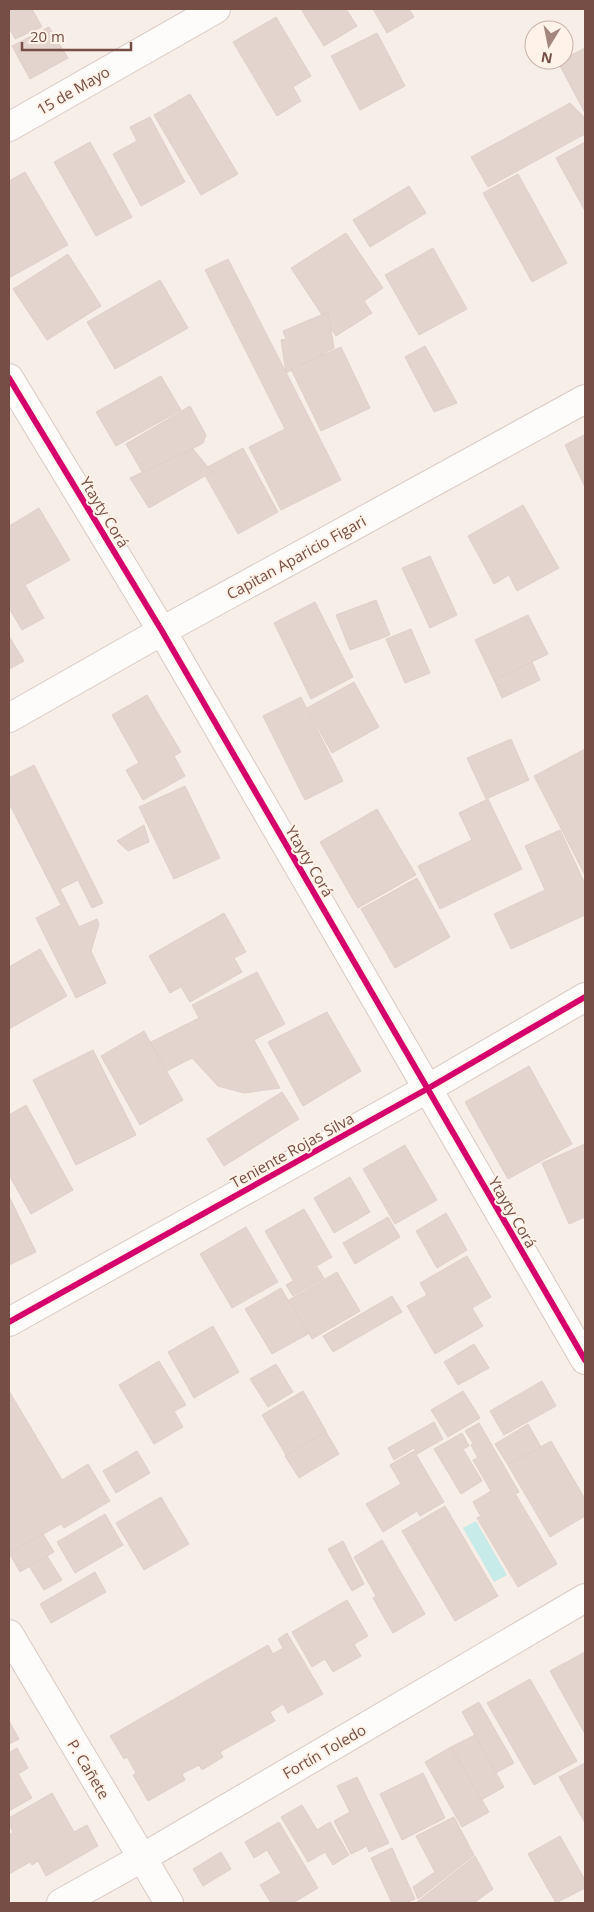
<svg xmlns="http://www.w3.org/2000/svg" width="594" height="1912" viewBox="0 0 594 1912" font-family="'Open Sans',sans-serif">
<style>
.water{fill:#c7ebe8}
.building{fill:#e4d4ce;stroke:#e1cfc9}
.lines{fill:none;stroke-linecap:round;stroke-linejoin:round}
.minor-casing{stroke:#d8cac5;stroke-width:30}
.minor{stroke:#fefcfb;stroke-width:28}
.cycleway-casing{stroke:#fff2e8;stroke-width:9}
.cycleway{stroke:#d6006c;stroke-width:6}
.labels{text-anchor:middle;dominant-baseline:central;stroke-width:4;stroke-linejoin:round;paint-order:stroke}
.street-label{font-size:15px;fill:#774e45;stroke:#fff2e8}
</style>
<rect width="100%" height="100%" fill="#f7eee7"/>
<path class="water" d="M476 1521 507 1575 494 1582 463 1528Z"/>
<g class="building">
<path d="M9 9H32L42 27 15 39 9 27Z"/>
<path d="M301 9H346L357 26 324 46Z"/>
<path d="M373 9H409L414 17 387 33Z"/>
<path d="M276 17 311 76 293 87 301 101 277 116 233 42Z"/>
<path d="M49 27 68 58 30 79 12 46Z"/>
<path d="M377 33 405 86 360 110 331 56Z"/>
<path d="M585 48V113L558 62Z"/>
<path d="M190 94 238 174 201 195 154 115Z"/>
<path d="M570 103 585 118V134L488 187 471 157Z"/>
<path d="M150 117 185 182 141 206 113 154 137 141 130 127Z"/>
<path d="M90 142 132 217 96 236 54 162Z"/>
<path d="M585 142V211L556 158Z"/>
<path d="M25 172 68 245 9 278V181Z"/>
<path d="M518 174 567 263 532 282 483 193Z"/>
<path d="M409 186 426 213 370 247 353 220Z"/>
<path d="M346 233 383 288 364 301 372 313 336 336 291 268Z"/>
<path d="M433 248 467 309 419 335 385 275Z"/>
<path d="M68 254 101 306 47 340 13 289Z"/>
<path d="M228 259 341 480 281 510 249 447 285 429 205 270Z"/>
<path d="M160 280 188 328 115 369 87 322Z"/>
<path d="M328 312 334 348 286 373 281 340 286 339 283 331Z"/>
<path d="M425 346 457 403 434 412 405 357Z"/>
<path d="M341 347 370 408 321 431 291 369Z"/>
<path d="M161 376 181 410 116 446 96 412Z"/>
<path d="M190 406 206 435 203 443 144 475 126 444Z"/>
<path d="M584 435 585 437V487L565 445Z"/>
<path d="M243 448 278 512 238 534 202 470Z"/>
<path d="M193 449 212 472 149 508 130 478Z"/>
<path d="M523 505 559 568 517 591 509 575 494 584 468 536Z"/>
<path d="M39 508 70 560 25 585 44 618 22 630 9 608V526Z"/>
<path d="M430 556 457 615 430 628 402 568Z"/>
<path d="M376 600 390 635 350 650 336 615Z"/>
<path d="M315 602 353 677 311 699 274 623Z"/>
<path d="M528 615 548 654 494 680 475 640Z"/>
<path d="M411 629 430 673 405 683 386 639Z"/>
<path d="M9 636 24 661 9 669Z"/>
<path d="M532 662 540 680 502 698 494 680Z"/>
<path d="M354 682 379 727 332 753 307 708Z"/>
<path d="M147 695 181 752 174 756 185 776 143 800 126 770 139 763 112 715Z"/>
<path d="M301 697 343 781 305 800 263 716Z"/>
<path d="M511 739 529 780 486 799 467 758Z"/>
<path d="M585 749V875L534 776Z"/>
<path d="M34 765 103 903 92 908 78 880 60 889 79 927 97 919 99 924 91 951 106 983 76 998 36 918 61 905 9 803V778Z"/>
<path d="M185 786 220 858 174 879 139 807Z"/>
<path d="M488 799 522 869 440 909 418 866 472 840 459 813Z"/>
<path d="M377 809 416 875 358 908 320 842Z"/>
<path d="M144 825 149 842 128 851 117 841Z"/>
<path d="M560 830 585 884V915L511 949 494 914 545 890 525 846Z"/>
<path d="M417 878 450 937 395 968 361 909Z"/>
<path d="M224 913 246 952 234 958 242 972 190 1002 181 987 170 993 149 956Z"/>
<path d="M40 949 67 996 9 1029V967Z"/>
<path d="M257 972 285 1024 254 1040 280 1088 244 1093 218 1086 192 1058 163 1073 147 1044 199 1018 192 1005Z"/>
<path d="M327 1012 361 1071 303 1106 268 1042Z"/>
<path d="M144 1031 183 1100 140 1125 101 1056Z"/>
<path d="M93 1050 136 1135 76 1165 33 1080Z"/>
<path d="M529 1066 572 1144 508 1179 465 1102Z"/>
<path d="M282 1092 299 1119 224 1166 207 1139Z"/>
<path d="M26 1105 73 1190 31 1214 9 1175V1115Z"/>
<path d="M585 1144V1217L569 1224 542 1163Z"/>
<path d="M405 1145 437 1200 395 1224 363 1169Z"/>
<path d="M350 1177 370 1212 334 1233 314 1198Z"/>
<path d="M9 1196 36 1252 9 1265Z"/>
<path d="M304 1209 332 1257 293 1280 265 1231Z"/>
<path d="M446 1213 467 1250 437 1268 416 1231Z"/>
<path d="M388 1217 400 1237 355 1264 343 1243Z"/>
<path d="M246 1227 278 1282 232 1308 200 1254Z"/>
<path d="M467 1256 491 1297 472 1308 483 1326 435 1354 407 1306 427 1295 420 1283Z"/>
<path d="M317 1267 324 1278 293 1296 286 1285Z"/>
<path d="M337 1272 360 1311 312 1339 289 1300Z"/>
<path d="M281 1288 308 1334 272 1354 245 1309Z"/>
<path d="M392 1296 402 1312 333 1352 323 1336Z"/>
<path d="M213 1326 239 1372 194 1398 168 1352Z"/>
<path d="M474 1344 489 1368 458 1385 444 1362Z"/>
<path d="M159 1361 186 1405 174 1411 183 1427 154 1444 119 1385Z"/>
<path d="M276 1364 293 1392 268 1407 250 1379Z"/>
<path d="M542 1381 556 1406 504 1435 490 1411Z"/>
<path d="M9 1391 62 1480 88 1464 110 1501 64 1528 61 1524 9 1554Z"/>
<path d="M303 1391 326 1431 286 1455 262 1415Z"/>
<path d="M463 1391 480 1418 448 1437 431 1410Z"/>
<path d="M434 1422 443 1439 417 1454 414 1448 394 1460 388 1448Z"/>
<path d="M479 1423 519 1492 480 1515 473 1502 491 1491 473 1460 478 1458 471 1445 473 1443 465 1431Z"/>
<path d="M528 1424 541 1447 508 1465 495 1444Z"/>
<path d="M326 1432 339 1454 299 1478 285 1456Z"/>
<path d="M462 1433 469 1446 463 1449 482 1481 461 1494 434 1449Z"/>
<path d="M551 1441 585 1499V1516L550 1537 508 1465Z"/>
<path d="M137 1451 150 1473 116 1493 103 1471Z"/>
<path d="M414 1451 444 1502 420 1516 417 1511 383 1532 366 1504 401 1484 390 1465Z"/>
<path d="M516 1495 557 1564 518 1587 477 1518Z"/>
<path d="M161 1497 189 1544 144 1570 116 1523Z"/>
<path d="M445 1506 498 1596 455 1621 402 1531Z"/>
<path d="M105 1514 123 1545 75 1573 57 1542Z"/>
<path d="M43 1534 54 1552 20 1572 9 1553Z"/>
<path d="M382 1540 425 1614 393 1633 373 1598 376 1596 354 1557Z"/>
<path d="M343 1541 364 1584 352 1591 328 1549Z"/>
<path d="M47 1556 62 1580 44 1590 29 1566Z"/>
<path d="M95 1572 106 1592 51 1623 40 1604Z"/>
<path d="M347 1600 368 1636 354 1644 361 1656 333 1672 325 1659 312 1667 292 1632Z"/>
<path d="M287 1633 323 1694 288 1713 283 1704 270 1712 275 1721 220 1752 223 1757 202 1770 199 1765 182 1774 185 1780 148 1801 133 1775 136 1773 127 1757 124 1759 110 1736 268 1645 273 1654 283 1648 278 1639Z"/>
<path d="M585 1652V1734L550 1671Z"/>
<path d="M530 1679 577 1761 534 1785 487 1703Z"/>
<path d="M479 1702 514 1763 496 1773 462 1712Z"/>
<path d="M9 1721 19 1739 9 1744Z"/>
<path d="M475 1735 504 1787 481 1800 451 1747Z"/>
<path d="M451 1747 489 1812 462 1827 425 1762Z"/>
<path d="M17 1748 28 1768 9 1780V1753Z"/>
<path d="M585 1763V1823L559 1777Z"/>
<path d="M423 1773 445 1818 402 1840 380 1794Z"/>
<path d="M19 1775 32 1798 9 1811V1780Z"/>
<path d="M357 1777 389 1843 369 1852 367 1846 351 1854 334 1821 350 1812 337 1786Z"/>
<path d="M52 1793 74 1832 87 1825 98 1846 46 1876 38 1861 32 1865 30 1862 9 1874V1835L13 1832 9 1824V1818Z"/>
<path d="M302 1805 317 1830 330 1822 349 1855 333 1865 325 1852 308 1862 281 1817Z"/>
<path d="M454 1817 474 1855 418 1899 413 1887 435 1872 416 1836Z"/>
<path d="M279 1822 318 1888 293 1903H271L260 1885 281 1873 267 1850 254 1858 245 1842Z"/>
<path d="M560 1836 585 1880V1888L556 1903 528 1854Z"/>
<path d="M392 1848 415 1899 406 1903H392L371 1858Z"/>
<path d="M221 1852 231 1869 203 1886 193 1869Z"/>
<path d="M475 1856 493 1889 474 1903H416Z"/>
</g>
<g class="lines">
<g class="minor-casing">
<g id="minor">
<path d="M9 127 216 9"/>
<path d="M9 378 162 631 585 1360"/>
<path d="M9 718 162 631 585 399"/>
<path d="M9 1322 427 1089 585 997"/>
<path d="M9 1634 169 1903"/>
<path d="M61 1903 142 1858 585 1598"/>
</g>
</g>
<use href="#minor" class="minor"/>
<g class="cycleway-casing">
<g id="cycleway">
<path d="M9 378 162 631 585 1360"/>
<path d="M9 1322 427 1089 585 997"/>
</g>
</g>
<use href="#cycleway" class="cycleway"/>
</g>
<g class="labels">
<g class="street-label">
<text transform="translate(73 90) rotate(-30)">15 de Mayo</text>
<text transform="translate(105 512) rotate(59)">Ytayty Corá</text>
<text transform="translate(296 557) rotate(-29)">Capitan Aparicio Figari</text>
<text transform="translate(310 861) rotate(60)">Ytayty Corá</text>
<text transform="translate(292 1150) rotate(-29)">Teniente Rojas Silva</text>
<text transform="translate(513 1212) rotate(60)">Ytayty Corá</text>
<text transform="translate(324 1751) rotate(-30)">Fortín Toledo</text>
<text transform="translate(89 1769) rotate(59)">P. Cañete</text>
</g>
</g>
<rect width="594" height="1912" fill="none" stroke="#774e45" stroke-width="20"/>
<g transform="translate(549 45) rotate(190)"><circle r="24" fill="#fff2e8" stroke="#c9b0a7"/>
<path d="M0-4L9 19L0 12L-9 19Z" fill="#a4867e"/>
<text y="-8" font-size="14" font-weight="bold" text-anchor="middle" fill="#774e45">N</text>
</g>
<path d="M22 42v8h109v-8" fill="none" stroke="#774e45" stroke-width="2.5"/>
<text x="30" y="42" font-size="15" fill="#774e45" stroke="#fff2e8" stroke-width="4" paint-order="stroke">20 m</text>
</svg>
